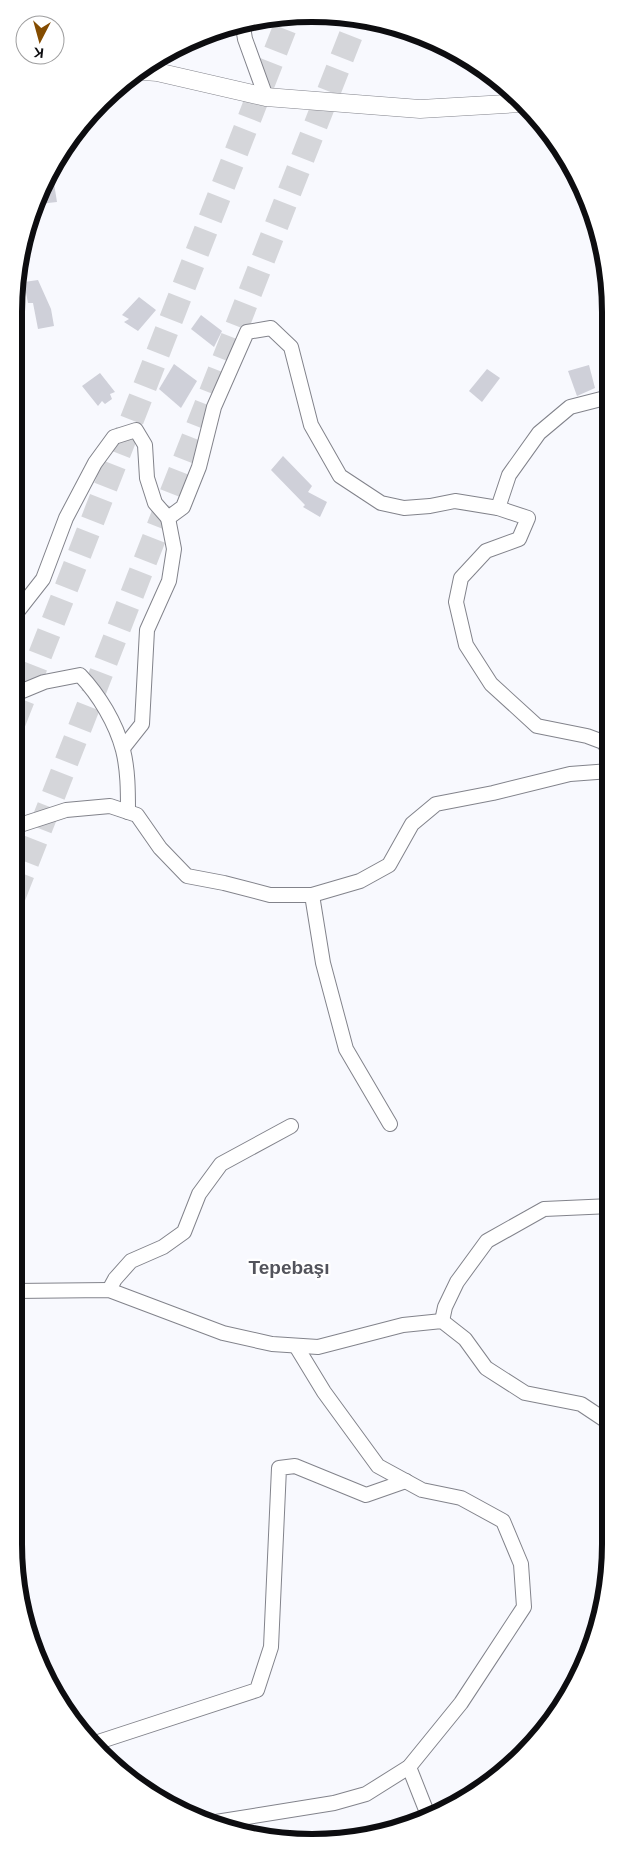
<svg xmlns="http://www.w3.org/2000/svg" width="625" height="1856" viewBox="0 0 625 1856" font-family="Arial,sans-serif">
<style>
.building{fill:#cfd0d9}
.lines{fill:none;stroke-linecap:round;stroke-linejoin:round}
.trunk-tunnel{stroke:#d5d6da;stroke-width:24;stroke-dasharray:24 12;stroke-linecap:butt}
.minor-casing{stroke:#82838b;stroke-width:16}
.tertiary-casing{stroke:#82838b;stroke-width:19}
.minor{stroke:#fff;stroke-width:14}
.tertiary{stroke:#fff;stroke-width:18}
.labels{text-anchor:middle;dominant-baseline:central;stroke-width:4.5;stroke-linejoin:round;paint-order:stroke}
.district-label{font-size:19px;font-weight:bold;fill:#52535b;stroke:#fff}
.rim{fill:none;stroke:#0d0d10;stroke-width:6}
</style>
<rect width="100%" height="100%" fill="#f8f9fe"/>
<g class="building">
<path d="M53 177 57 202 39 204 49 185Z"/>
<path d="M38 280 51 309 54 326 38 329 33 303H28L24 282Z"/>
<path d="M139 297 156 310 138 331 124 322 129 319 122 315Z"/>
<path d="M201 315 222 331 214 347 191 329Z"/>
<path d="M174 364 197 381 181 408 159 389Z"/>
<path d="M589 365 595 388 577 396 568 371Z"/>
<path d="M487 369 500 378 482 402 469 391Z"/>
<path d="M100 373 115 392 110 394 112 399 105 404 102 401 98 406 82 386Z"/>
<path d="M283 456 312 486 308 492 327 502 320 517 303 507 305 505 271 470Z"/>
</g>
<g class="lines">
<g class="trunk-tunnel">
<path d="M14 722 289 17"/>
<path d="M14 896 356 22"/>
</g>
<g class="minor-casing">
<g id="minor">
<path d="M243 27 245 39 266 97"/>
<path d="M498 508 509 475 539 433 570 407 609 397"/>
<path d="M14 616 43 579 66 518 95 463 114 437 136 430 145 445 147 478 155 503 168 518 183 507 199 467 214 407 247 332 271 328 291 347 311 425 340 476 381 503 404 508 430 506 455 501 498 508 528 518 519 539 486 551 461 578 456 602 466 645 491 684 537 726 587 736 603 742 610 751"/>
<path d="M14 693 15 694 44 682 80 675C99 695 116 723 123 750 128 770 128 791 128 812"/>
<path d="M123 748 142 724 147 630 169 581 174 549 168 518"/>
<path d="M14 831 20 825 66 810 110 806 137 815 160 848 187 876 224 883 270 895H312L360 881 389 865 412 824 436 804 493 793 570 774 610 771"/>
<path d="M312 895 323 963 346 1049 390 1124"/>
<path d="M109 1290 115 1279 131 1261 163 1247 184 1232 199 1194 221 1164 291 1126"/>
<path d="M14 1291 109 1290 223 1333 272 1344 318 1347 403 1325 442 1321 465 1339 486 1368 525 1393 581 1404 611 1424"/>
<path d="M442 1321 445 1307 457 1282 487 1241 544 1209 611 1206"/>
<path d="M92 1744 257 1690 271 1647 279 1468 295 1466 366 1495 406 1481"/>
<path d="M409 1767 428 1815"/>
<path d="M216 1822 334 1803 366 1794 409 1767 461 1703 524 1607 521 1564 503 1521 461 1498 422 1490 378 1466 324 1392 296 1346"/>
</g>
</g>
<g class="tertiary-casing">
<path id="tertiary" d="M144 71 157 72 266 97 420 109 522 103"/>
</g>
<use href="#minor" class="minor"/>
<use href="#tertiary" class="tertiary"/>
</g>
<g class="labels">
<g class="district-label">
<text x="289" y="1267">Tepebaşı</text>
</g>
</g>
<path d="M0 0H625V1856H0ZM312 22H312A290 290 0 0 1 602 312V1544A290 290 0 0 1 312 1834H312A290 290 0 0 1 22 1544V312A290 290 0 0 1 312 22Z" fill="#fff" fill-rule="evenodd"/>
<path class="rim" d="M312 22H312A290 290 0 0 1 602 312V1544A290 290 0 0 1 312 1834H312A290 290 0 0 1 22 1544V312A290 290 0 0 1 312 22Z"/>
<g transform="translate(40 40) rotate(186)"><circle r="24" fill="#ffffff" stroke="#9e9e9f"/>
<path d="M0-4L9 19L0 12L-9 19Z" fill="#844c00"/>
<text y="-8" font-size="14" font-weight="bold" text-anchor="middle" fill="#0d0d10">K</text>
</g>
</svg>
